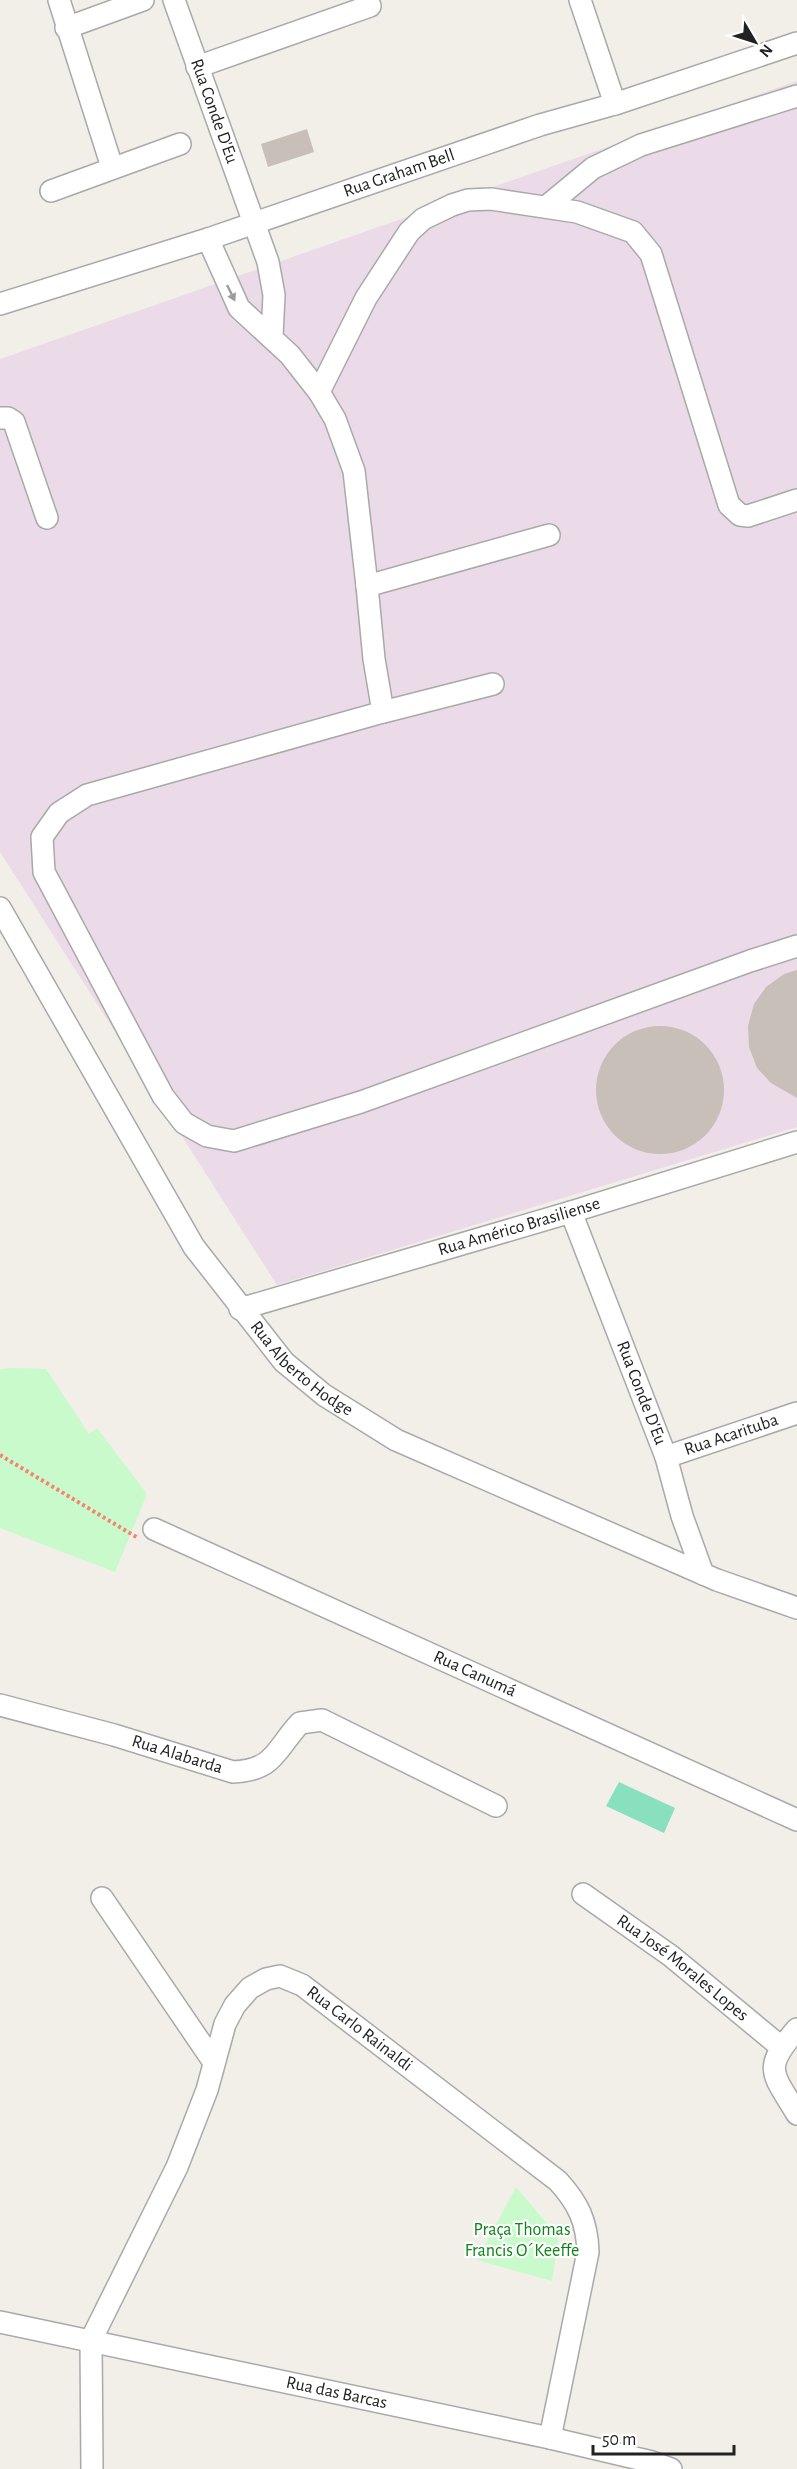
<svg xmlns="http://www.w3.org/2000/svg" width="797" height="2469" viewBox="0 0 797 2469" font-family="'Alegreya Sans',sans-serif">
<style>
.industrial{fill:#ebdbe8}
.park{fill:#c8facc}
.pitch{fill:#88e0be}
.building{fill:#c7bfb8}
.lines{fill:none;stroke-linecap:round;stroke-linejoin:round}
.minor-casing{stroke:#a9a9a9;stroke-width:24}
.path{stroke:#fa8072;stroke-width:4;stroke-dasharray:3 3;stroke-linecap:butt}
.minor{stroke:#fff;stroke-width:21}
.oneway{fill:#9c9c9c}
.labels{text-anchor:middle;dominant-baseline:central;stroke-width:4.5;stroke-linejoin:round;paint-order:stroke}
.street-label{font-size:18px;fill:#222;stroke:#fff}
.park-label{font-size:18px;fill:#0c8416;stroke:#fff}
</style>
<rect width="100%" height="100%" fill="#f2efe9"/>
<path class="industrial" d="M797 81V1127L277 1285 0 852V359Z"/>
<g class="park">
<path d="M14 1368 46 1369 89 1434 97 1428 147 1494 115 1572 0 1528V1369Z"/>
<path d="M516 2187 555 2233 558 2242 552 2281 477 2260Z"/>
</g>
<path class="pitch" d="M619 1782 675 1808 664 1833 606 1806Z"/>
<g class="building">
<path d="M307 129 314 152 268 167 261 144Z"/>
<path d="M797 970V1098L771 1083 757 1068 749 1047 748 1026 754 1004 766 987 784 974Z"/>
<circle cx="660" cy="1090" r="64"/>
</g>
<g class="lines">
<g class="minor-casing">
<g id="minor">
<path d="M59 0 112 167"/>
<path id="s1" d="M174 0 268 262 274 295 272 336"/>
<path d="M580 0 615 104"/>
<path d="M66 28 143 0"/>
<path d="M197 67 370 6"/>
<path d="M51 191 180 144"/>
<path d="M547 206 593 168 641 145 797 96"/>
<path d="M208 239 239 308 290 355 319 392 335 419 354 471 367 586"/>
<path id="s2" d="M0 304 208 239 540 125 615 104 797 43"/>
<path d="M319 392 366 298 409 232 423 219 452 205 468 200 491 199 577 212 633 232 651 254 729 505 740 515 748 516 797 500"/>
<path d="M0 418H8L14 422 47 518"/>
<path d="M493 684 383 712 374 659 367 586 549 535"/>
<path d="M383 712 87 795 59 813 42 837 44 872 163 1096 184 1123 207 1136 234 1141 361 1102 750 961 797 946"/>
<path id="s3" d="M0 908 194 1247 284 1362 324 1395 396 1440 717 1580 797 1608"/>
<path id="s4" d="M571 1212 666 1457 682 1516 703 1574"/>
<path id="s5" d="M240 1309 571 1212 797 1142"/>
<path id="s6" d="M666 1457 797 1413"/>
<path id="s7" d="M154 1529 797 1820"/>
<path id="s8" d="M0 1705 114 1735 233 1772C275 1770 275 1750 300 1723L322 1720 496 1806"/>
<path id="s9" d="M583 1894 671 1956 781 2047"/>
<path d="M102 1898 213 2061"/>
<path d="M797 2029C762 2069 772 2072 797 2114"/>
<path id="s10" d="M0 2322 550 2438 652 2462 671 2469"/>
<path id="s11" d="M92 2469 91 2340 177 2167 207 2090 225 2024 235 2005 250 1988 266 1979 280 1976 302 1985 558 2181C578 2203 587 2221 588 2252L550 2438"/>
</g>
</g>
<path class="path" d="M0 1455 138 1538"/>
<use href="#minor" class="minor"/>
</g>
<defs><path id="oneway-solid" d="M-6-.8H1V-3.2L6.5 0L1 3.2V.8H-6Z" transform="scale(1.5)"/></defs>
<use class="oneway" href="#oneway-solid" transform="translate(231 293) rotate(64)"/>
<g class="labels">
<g class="street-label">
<text stroke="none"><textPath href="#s1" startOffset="118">Rua Conde D'Eu</textPath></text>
<text stroke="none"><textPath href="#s2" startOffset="420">Rua Graham Bell</textPath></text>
<text stroke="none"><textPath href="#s5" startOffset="291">Rua Américo Brasiliense</textPath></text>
<text stroke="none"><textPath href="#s3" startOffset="554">Rua Alberto Hodge</textPath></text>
<text stroke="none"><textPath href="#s4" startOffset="194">Rua Conde D'Eu</textPath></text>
<text stroke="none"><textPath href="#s6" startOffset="69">Rua Acarituba</textPath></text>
<text stroke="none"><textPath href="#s7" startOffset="352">Rua Canumá</textPath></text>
<text stroke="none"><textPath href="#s8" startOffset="184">Rua Alabarda</textPath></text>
<text stroke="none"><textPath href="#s9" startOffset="124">Rua José Morales Lopes</textPath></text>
<text stroke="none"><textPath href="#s11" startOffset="646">Rua Carlo Rainaldi</textPath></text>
<text stroke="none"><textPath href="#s10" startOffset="344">Rua das Barcas</textPath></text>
</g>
<g class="park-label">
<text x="522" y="2230">Praça Thomas<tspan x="522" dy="21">Francis O´Keeffe</tspan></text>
</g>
</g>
<g transform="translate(755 42) rotate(129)" stroke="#ffffff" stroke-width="4.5" paint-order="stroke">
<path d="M0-4.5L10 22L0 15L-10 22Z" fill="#222222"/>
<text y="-9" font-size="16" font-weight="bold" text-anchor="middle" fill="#222222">N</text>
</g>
<path d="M593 2445v9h141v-9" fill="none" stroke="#222222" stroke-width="3"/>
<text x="602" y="2445" font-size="18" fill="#222222" stroke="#ffffff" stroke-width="4.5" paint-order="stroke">50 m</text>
</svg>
